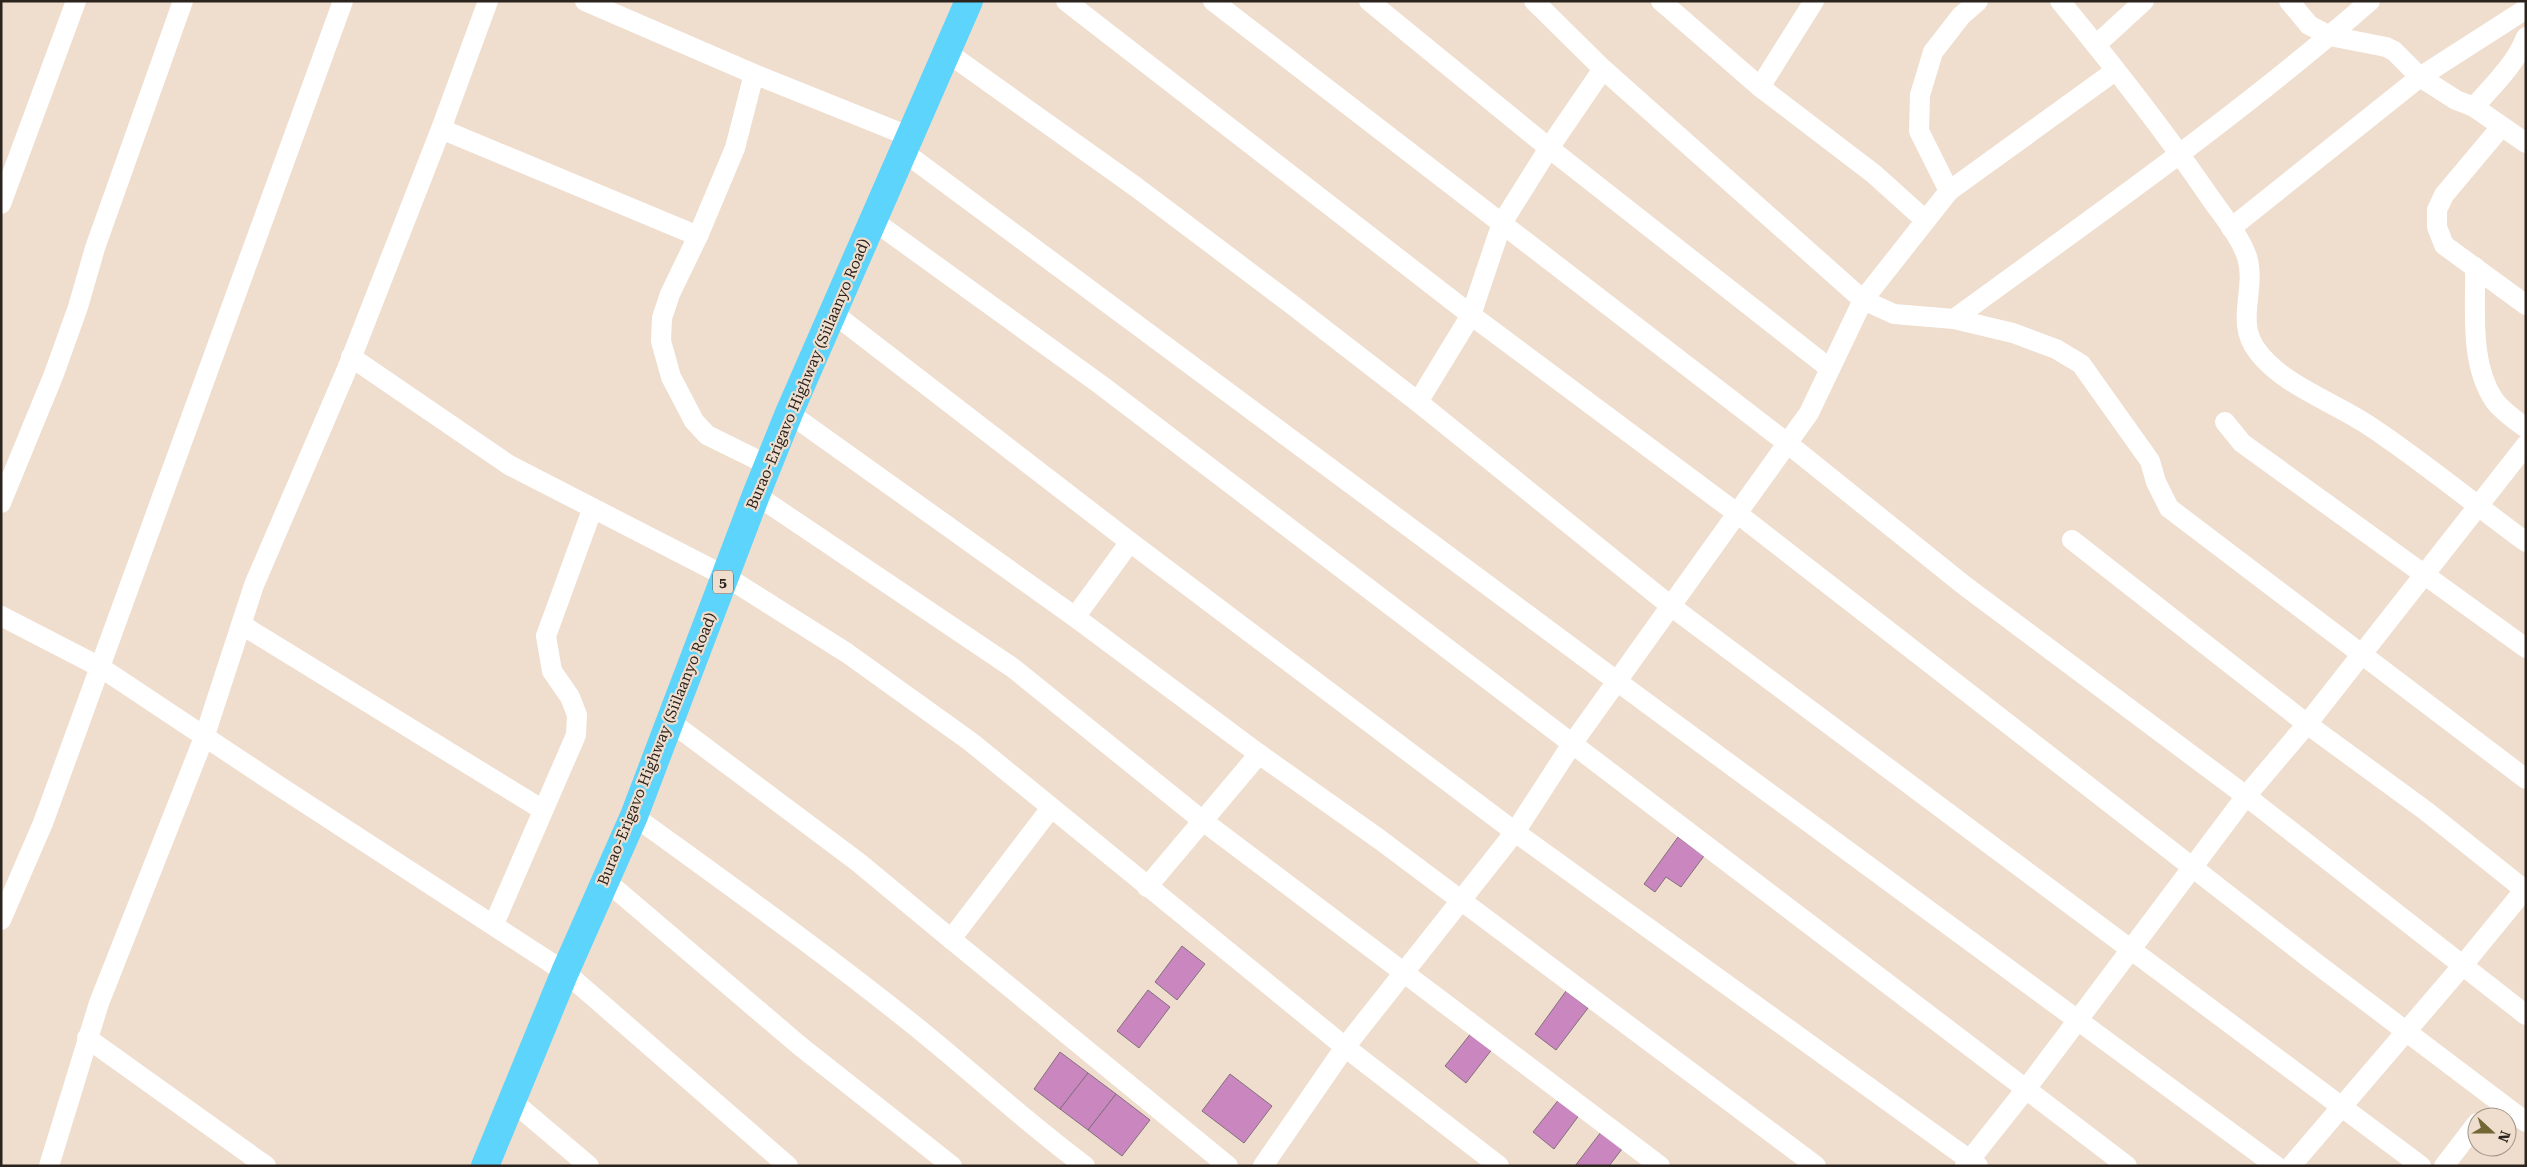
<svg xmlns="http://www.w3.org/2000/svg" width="2527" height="1167" viewBox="0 0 2527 1167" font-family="'Roboto Serif',serif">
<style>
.building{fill:#ca86bf;stroke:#81707d}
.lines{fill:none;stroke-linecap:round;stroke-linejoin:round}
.street{stroke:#fff;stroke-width:20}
.highway{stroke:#5cd4fb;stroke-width:28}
.labels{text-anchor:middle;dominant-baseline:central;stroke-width:4.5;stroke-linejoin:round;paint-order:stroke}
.shield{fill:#efddcd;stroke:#665c52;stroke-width:1}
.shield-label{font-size:14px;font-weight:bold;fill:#2b241e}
.street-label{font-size:15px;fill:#2b241e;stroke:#efddcd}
</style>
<rect width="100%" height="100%" fill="#efddcd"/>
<g class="building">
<path d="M1678 837 1704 856 1681 887 1666 877 1655 892 1644 884Z"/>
<path d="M1182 946 1205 964 1177 1000 1155 982Z"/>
<path d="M1148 990 1170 1007 1139 1048 1117 1031Z"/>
<path d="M1566 991 1588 1008 1556 1050 1535 1034Z"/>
<path d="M1472 1032 1493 1048 1466 1083 1445 1066Z"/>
<path d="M1060 1052 1088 1073 1060 1109 1034 1089Z"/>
<path d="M1088 1073 1116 1094 1088 1130 1060 1109Z"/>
<path d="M1230 1074 1272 1106 1244 1143 1202 1111Z"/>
<path d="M1116 1094 1150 1120 1122 1156 1088 1130Z"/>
<path d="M1560 1098 1580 1114 1554 1149 1533 1132Z"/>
<path d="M1601 1132 1622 1149 1609 1166H1575Z"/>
</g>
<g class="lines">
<g class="street">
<path d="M585 1 754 74 911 137"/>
<path d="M1066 1 1471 315 1738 514 2313 961 2526 1122"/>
<path d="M1213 1 1787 443 1965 586 2246 796 2526 1015"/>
<path d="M1369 1 1549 148 1829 368"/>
<path d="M1534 1 1603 69 1863 300 1894 314 1954 319 2013 333 2056 349 2081 364 2150 461 2156 482 2169 508 2526 779"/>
<path d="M1661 1 1760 87 1874 174 1925 220"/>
<path d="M2060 1C2112 64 2163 129 2209 196 2222 215 2240 236 2247 257 2257 290 2234 322 2258 352 2284 386 2336 403 2371 427 2425 463 2474 504 2526 542"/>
<path d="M2289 1 2309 25 2330 36 2386 47 2394 51 2420 77 2456 100 2474 107 2526 143"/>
<path d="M2096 45 2144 1"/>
<path d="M948 53 1136 187 1290 303 1418 402 1672 607 2421 1166"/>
<path d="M754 74 735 148 698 236 670 294 662 318 661 341 671 377 694 421 707 435 768 465"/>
<path d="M1760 87 1814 1"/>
<path d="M2474 107C2493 85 2516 64 2526 37"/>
<path d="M2501 127 2444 195 2437 210V227L2444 245 2526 305"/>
<path d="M441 129 698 236"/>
<path d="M904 152 1618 682 2276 1166"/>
<path d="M1949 191 1919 131 1920 95 1933 52 1961 16 1978 1"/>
<path d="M1 204 76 1"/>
<path d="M874 221 1101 385 2127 1166"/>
<path d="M2231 228 2420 77 2526 9"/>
<path d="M2475 267C2476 310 2469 362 2494 400 2502 411 2515 420 2526 428"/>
<path d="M833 313 1130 542 1515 832 1978 1166"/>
<path d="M1954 319C2095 216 2238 116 2370 1"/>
<path d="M351 357 509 465 725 576 847 653 971 742 1345 1047 1499 1166"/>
<path d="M1418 402 1471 315 1502 223 1549 148 1603 69"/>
<path d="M789 413 1075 617 1259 754 1379 839 1816 1166"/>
<path d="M2225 422 2242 443 2526 648"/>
<path d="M756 495 1013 668 1203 821 1660 1166"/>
<path d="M1 503 54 374 78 307 95 248 183 1"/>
<path d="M2072 540 2307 724 2426 811 2526 891"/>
<path d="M1 616 100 667 279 786 565 972 788 1166"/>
<path d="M1075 617 1130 542"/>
<path d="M242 625 543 810"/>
<path d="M671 722 858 862 951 939"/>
<path d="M1051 808 951 939 1228 1166"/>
<path d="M634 816C726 883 820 950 910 1022 969 1069 1024 1121 1085 1166"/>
<path d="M605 880 800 1046 952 1166"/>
<path d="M1147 887 1259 754"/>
<path d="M1 920 43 823 343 1"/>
<path d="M494 924 576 735 577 715 570 697 552 671 546 636 592 510"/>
<path d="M87 1038 266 1166"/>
<path d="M512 1101 589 1166"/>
<path d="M49 1166 99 1003 205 735 254 585 347 369 441 129 488 1"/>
<path d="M1263 1166 1345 1047 1515 832 1572 744 1809 413 1863 300 1949 191 2115 71"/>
<path d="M1965 1166 2026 1089 2246 796 2307 724 2526 445"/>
<path d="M2291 1166 2463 965 2526 888"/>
<path d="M2444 1166 2477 1123"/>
</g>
<path class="highway" d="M485 1166 565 972 634 816 756 495 789 413 969 1"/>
</g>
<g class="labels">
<rect class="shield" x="713" y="570.5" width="20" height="23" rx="4"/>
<g class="shield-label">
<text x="723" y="582">5</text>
</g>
<g class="street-label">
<text transform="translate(808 374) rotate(-67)">Burao-Erigavo Highway (Siilaanyo Road)</text>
<text transform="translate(657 749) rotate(-68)">Burao-Erigavo Highway (Siilaanyo Road)</text>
</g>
</g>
<rect width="2527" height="1167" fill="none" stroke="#2b241e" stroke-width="5"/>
<g transform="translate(2492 1132) rotate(111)"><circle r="24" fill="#efddcd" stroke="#a19387"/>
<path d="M0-4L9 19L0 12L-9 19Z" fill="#716835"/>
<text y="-8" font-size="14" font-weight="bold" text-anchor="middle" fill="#2b241e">N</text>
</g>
</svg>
